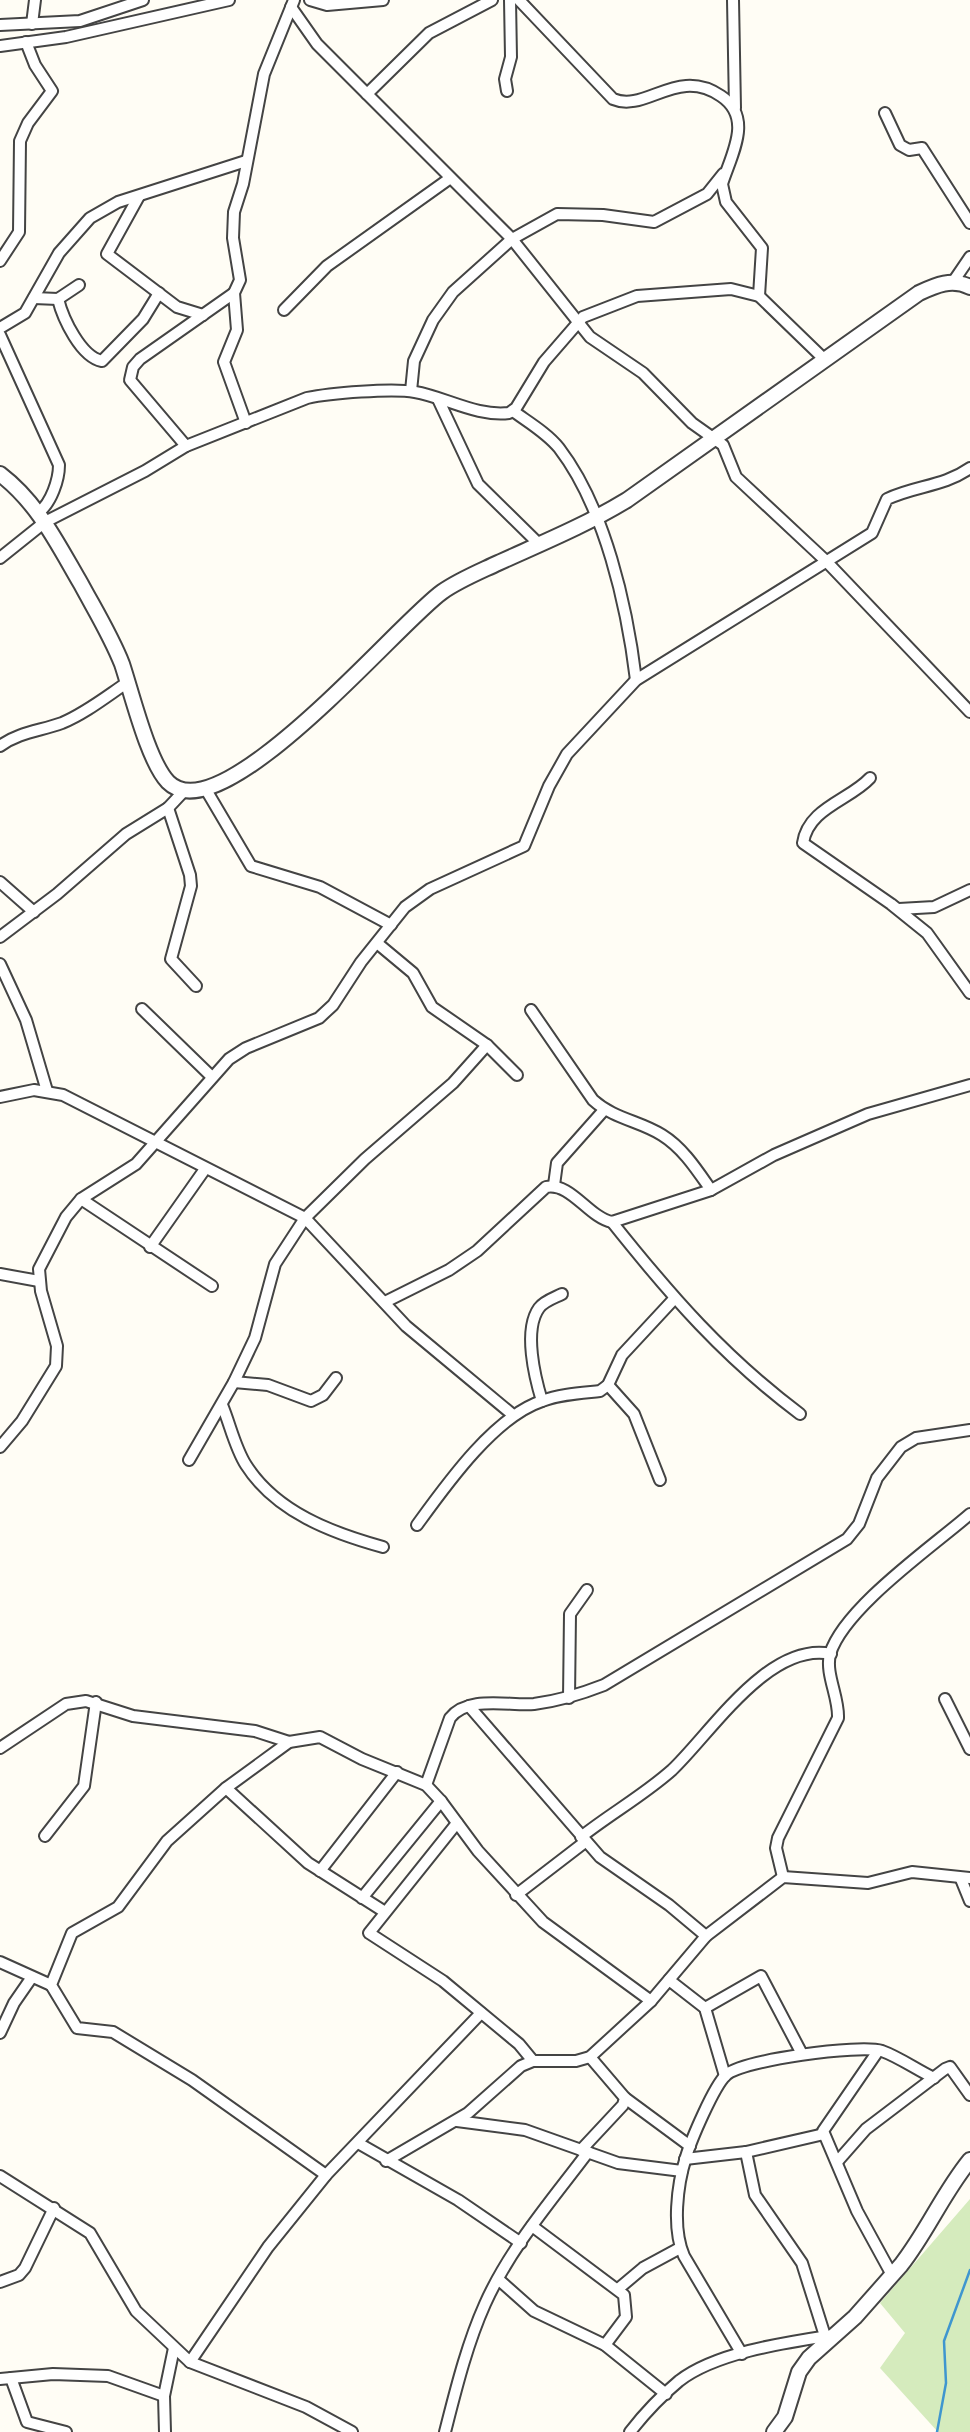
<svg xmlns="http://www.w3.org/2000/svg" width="970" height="2432" viewBox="0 0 970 2432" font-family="'Times New Roman',serif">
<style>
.grass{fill:#d5ebbd}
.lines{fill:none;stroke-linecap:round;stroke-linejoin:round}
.stream{stroke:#3f96cf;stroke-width:2.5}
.minor-casing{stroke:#444;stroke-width:14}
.tertiary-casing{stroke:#444;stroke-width:18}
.minor{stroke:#fff;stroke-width:10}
.tertiary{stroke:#fff;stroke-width:14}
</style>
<rect width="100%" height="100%" fill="#fffdf5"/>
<path class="grass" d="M970 2199V2432H938L880 2368 905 2333 880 2303Z"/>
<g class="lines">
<path class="stream" d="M937 2432 946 2383 944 2341 970 2270"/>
<g class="minor-casing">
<g id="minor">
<path d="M310 0 327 5 383 0"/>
<path d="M519 0 613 99C646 113 677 66 721 96 754 118 731 155 722 184L726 202 762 248 759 296"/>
<path d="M733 0 735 108"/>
<path d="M291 7 317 44 512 239 590 337 643 373 692 423 723 445 736 477 826 561 970 712"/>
<path d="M32 24 35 0"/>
<path d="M0 25 80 21 143 0"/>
<path d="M0 46 66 37 229 0"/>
<path d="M507 91 505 79 511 57 510 0"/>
<path d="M367 94 429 33 492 0"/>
<path d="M885 113 900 145 909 150 922 148 970 223"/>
<path d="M139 196 107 254 177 307 203 315"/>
<path d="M0 261 19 232 20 141 28 123 52 91 35 65 26 42"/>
<path d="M953 282 970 257"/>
<path d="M34 298 58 299 79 285"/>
<path d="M58 299C63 319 81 357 102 361L143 319 159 293"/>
<path d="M284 310 327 266 449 179"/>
<path d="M0 328 25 313 59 253 90 218 118 202 246 161"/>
<path d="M0 335 59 465C59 480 51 503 39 512"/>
<path d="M411 391 414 361 433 320 453 292 512 239 557 214 603 215 654 222 707 194 723 174"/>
<path d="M438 399 478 484 539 544"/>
<path d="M513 411C528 422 547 433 559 448 605 508 627 606 636 680"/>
<path d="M246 423 224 362 237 330 234 293 240 280 233 238 234 212 243 184 264 74 294 0"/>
<path d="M186 446 130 380 133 367 140 359 234 293"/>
<path d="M0 558 45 522 145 471 186 446 307 398C330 393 392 388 415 392 445 397 477 417 509 413L516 408 544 362 583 317 637 296 731 289 759 296 825 360"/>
<path d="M0 746C19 732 40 731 62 723 86 713 107 696 128 682"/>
<path d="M870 778C850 800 808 808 803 843L891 904 927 933 970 993"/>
<path d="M205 788 251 866 320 887 391 925"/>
<path d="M168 808 190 875 191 886 171 959 196 986"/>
<path d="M0 882 34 912"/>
<path d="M899 909 934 907 970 890"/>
<path d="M0 937 57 894 126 834 168 808 183 792"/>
<path d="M377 943 413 973 432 1007 487 1045 517 1075"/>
<path d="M0 964 26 1020 47 1091"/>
<path d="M142 1009 212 1077"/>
<path d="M531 1010 593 1100C614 1119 640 1121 662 1135 683 1148 697 1170 711 1190"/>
<path d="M0 1097 34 1090 63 1095 305 1218 406 1326 513 1415"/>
<path d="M554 1185 557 1163 604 1110"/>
<path d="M81 1199 212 1286"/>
<path d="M612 1222C671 1296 724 1357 800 1414"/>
<path d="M150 1247 205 1169"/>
<path d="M0 1274 39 1281"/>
<path d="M385 1302 449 1270 477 1251 546 1187C571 1182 588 1217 612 1222L711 1190 774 1155 868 1114 970 1085"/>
<path d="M234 1382 268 1385 311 1401 323 1395 336 1378"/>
<path d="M608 1385 634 1414 660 1480"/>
<path d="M542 1401C535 1378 523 1330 539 1308 544 1301 554 1298 562 1294"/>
<path d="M222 1405C230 1424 235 1448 246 1465 276 1512 332 1533 383 1547"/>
<path d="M0 1447 22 1421 56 1366 57 1346 41 1291 39 1269 66 1217 81 1199 136 1164 229 1059 246 1048 319 1018 333 1005 361 962 405 907 430 889 524 846 549 786 567 754 636 680 872 533 887 499C917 485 943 487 970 468"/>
<path d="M189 1460 234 1382 255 1338 275 1264 305 1218 365 1159 453 1083 487 1045"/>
<path d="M417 1525C446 1485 494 1417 542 1401 560 1394 581 1393 600 1391L608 1385 622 1355 674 1299"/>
<path d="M569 1698 570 1614 587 1590"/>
<path d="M945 1699 970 1749"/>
<path d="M469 1706 600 1857 669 1905 706 1936"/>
<path d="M0 1748 66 1704 86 1701 133 1716 255 1731 289 1742"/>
<path d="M426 1785 450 1718C468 1695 508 1706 534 1704 558 1701 581 1694 604 1685L847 1539 859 1524 877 1478 901 1447 916 1438 970 1430"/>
<path d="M226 1788 308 1863 385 1912"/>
<path d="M457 1823 369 1933 443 1981 519 2044 533 2061"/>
<path d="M45 1836 84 1786 96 1702"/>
<path d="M581 1837C610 1814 644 1795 672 1770 711 1733 769 1641 831 1654"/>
<path d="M320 1871 397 1772"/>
<path d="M783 1877 776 1848 778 1838 838 1718C839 1697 825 1674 830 1654 844 1608 932 1547 970 1514"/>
<path d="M961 1879 970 1901"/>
<path d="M516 1895 585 1842"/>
<path d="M362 1898 441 1801"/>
<path d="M0 1962 51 1985"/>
<path d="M669 1980 705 2008 725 2076"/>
<path d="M705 2008 761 1976 802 2054"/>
<path d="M0 2033 14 2003 32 1977"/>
<path d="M878 2051 823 2131 857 2211 892 2275"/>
<path d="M625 2098 690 2146"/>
<path d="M457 2121 525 2130 618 2163 682 2171"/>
<path d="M358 2143 458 2200 521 2243"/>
<path d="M581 2150 623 2105 625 2098 590 2057"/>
<path d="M746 2152 755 2195 802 2263 825 2336"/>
<path d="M685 2159 746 2152 824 2134"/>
<path d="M386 2161 468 2113 521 2066 533 2061H576L590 2057 651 2001 706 1936 783 1877 868 1883 912 1872 970 1878"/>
<path d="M837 2162 866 2129 945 2069 950 2067 970 2095"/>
<path d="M326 2175 192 2080 113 2032 77 2028 51 1985 72 1933 118 1907 167 1841 226 1788 289 1742 320 1737 362 1759 426 1785 441 1801 478 1851 543 1922 651 2001"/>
<path d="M0 2176 90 2233 136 2311 190 2362 306 2407 352 2432"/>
<path d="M532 2226 624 2295 626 2317 605 2345"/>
<path d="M498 2279 534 2311 605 2345 666 2394"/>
<path d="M0 2282 19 2275 25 2268 54 2208"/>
<path d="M618 2289 643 2268 680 2248"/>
<path d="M742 2354 684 2256C672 2229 677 2185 686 2157 691 2140 714 2086 726 2075 742 2060 860 2044 882 2051 899 2057 917 2070 934 2078"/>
<path d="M190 2362 268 2247 326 2175 481 2013"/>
<path d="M11 2378 27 2422 66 2432"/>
<path d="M0 2379 53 2374 108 2376 164 2396"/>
<path d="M165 2432 164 2396 174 2348"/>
<path d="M445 2432C456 2389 467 2344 485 2304 510 2248 552 2200 588 2152"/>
<path d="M630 2432C644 2414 661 2396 679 2381 716 2352 789 2342 834 2335"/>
</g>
</g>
<g class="tertiary-casing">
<g id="tertiary">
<path d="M0 474C38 503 57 543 81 584 95 610 111 636 122 664 132 694 148 761 168 782 221 836 399 622 442 592 459 580 479 572 498 563 542 543 586 525 627 500L919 293C936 285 952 278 970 287"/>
<path d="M774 2432 785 2417 799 2372 809 2358 855 2317 901 2265C927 2232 943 2193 970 2160"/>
</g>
</g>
<use href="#minor" class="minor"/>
<use href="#tertiary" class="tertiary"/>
</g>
</svg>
